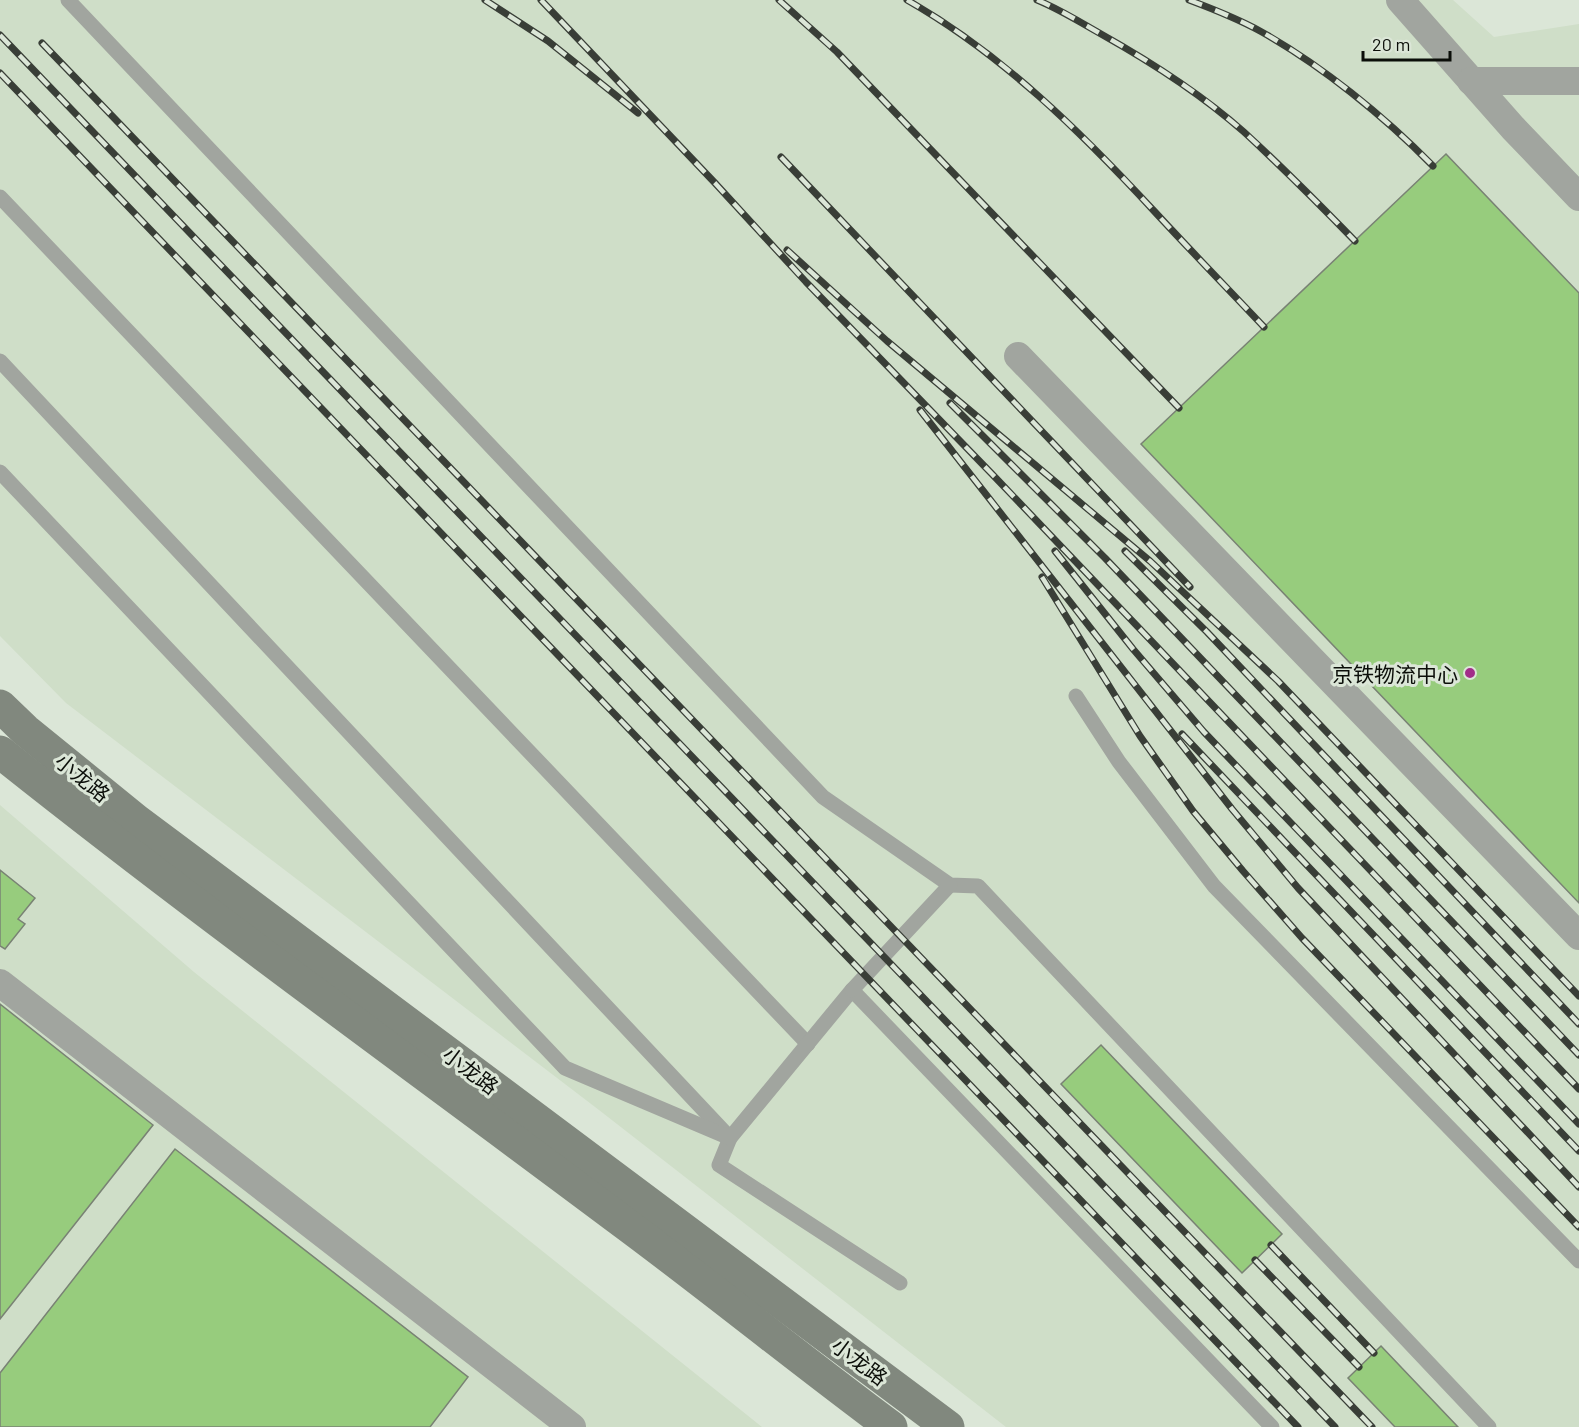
<svg xmlns="http://www.w3.org/2000/svg" width="1579" height="1427" viewBox="0 0 1579 1427" font-family="Barlow,'Noto Sans SC',sans-serif">
<style>
.built{fill:#cfdec8}
.building{fill:#97cc7d;stroke:#798274;stroke-width:1.5}
.lines{fill:none;stroke-linecap:round;stroke-linejoin:round}
.lane{stroke:#a1a59f;stroke-width:15}
.street{stroke:#a1a59f;stroke-width:28}
.secondary{stroke:#81887e;stroke-width:33}
.rail-casing{stroke:#393e37;stroke-width:7}
.rail{stroke:#dbe6d7;stroke-width:4.5;stroke-dasharray:14;stroke-linecap:butt}
.poi-dot{fill:#a22e89;stroke:#dbe6d7;stroke-width:2}
.labels{text-anchor:middle;dominant-baseline:central;stroke-width:6;stroke-linejoin:round;paint-order:stroke}
.poi-label{font-size:21px;fill:#0b0e09;stroke:#dbe6d7;text-anchor:end}
.street-label{font-size:21px;fill:#0b0e09;stroke:#dbe6d7}
</style>
<rect width="100%" height="100%" fill="#dbe6d7"/>
<g class="built">
<path d="M0 0H1453L1494 37 1579 24V1427H1006L599 1110 66 703 0 636Z"/>
<path d="M0 805 194 972 762 1427H0Z"/>
</g>
<g class="building">
<path d="M1446 154 1579 293V903L1141 444Z"/>
<path d="M0 870 35 898 18 919 25 924 5 949 0 946Z"/>
<path d="M0 1004 153 1125 0 1319Z"/>
<path d="M1101 1045 1282 1234 1242 1273 1061 1084Z"/>
<path d="M175 1149 468 1377 430 1427H0V1373Z"/>
<path d="M1381 1346 1458 1427H1395L1348 1378Z"/>
</g>
<g class="lines">
<g class="lane">
<path d="M68 0 823 797 950 885 978 886 1489 1427"/>
<path d="M0 197 808 1044"/>
<path d="M0 361 730 1138 719 1165 900 1283"/>
<path d="M0 472 565 1068 730 1138 852 990 1272 1427"/>
<path d="M1076 696 1119 762 1214 886 1579 1261"/>
<path d="M852 990 950 885"/>
</g>
<g class="street">
<path d="M1400 0 1513 128 1579 197"/>
<path d="M1471 81H1579"/>
<path d="M1018 356 1579 936"/>
<path d="M0 983 572 1427"/>
</g>
<g class="secondary">
<path d="M0 706 25 730 137 821 948 1427"/>
<path d="M0 752C202 913 412 1064 619 1219 711 1287 799 1359 891 1427"/>
</g>
<g class="rail-casing">
<g id="rail">
<path d="M485 0 548 41 638 113"/>
<path d="M541 0 715 183 806 282 992 474 1579 1089"/>
<path d="M779 0 837 52 1179 408"/>
<path d="M907 0C1002 54 1081 132 1155 212 1191 251 1228 289 1264 327"/>
<path d="M1037 0C1059 9 1080 22 1101 34 1151 62 1201 94 1244 132 1282 167 1319 204 1355 241"/>
<path d="M1189 0C1213 9 1238 19 1260 31 1321 65 1384 116 1433 166"/>
<path d="M0 35 1335 1427"/>
<path d="M42 43 1372 1427"/>
<path d="M0 73 1298 1427"/>
<path d="M781 157 1190 587"/>
<path d="M787 250 887 341 1150 561 1278 681 1579 996"/>
<path d="M950 403 1105 558 1579 1055"/>
<path d="M920 410 1232 809 1298 888 1579 1187"/>
<path d="M1055 551 1133 649 1204 732 1579 1124"/>
<path d="M1125 551 1207 632 1579 1024"/>
<path d="M1042 577 1140 736 1193 811 1243 871 1302 938 1579 1227"/>
<path d="M1182 734 1579 1151"/>
<path d="M1271 1245 1374 1353"/>
<path d="M1255 1260 1359 1367"/>
</g>
</g>
<use href="#rail" class="rail"/>
</g>
<circle class="poi-dot" cx="1470" cy="673" r="6"/>
<g class="labels">
<g class="poi-label">
<text x="1458" y="673">京铁物流中心</text>
</g>
<g class="street-label">
<text transform="translate(83 777) rotate(39)">小龙路</text>
<text transform="translate(471 1070) rotate(37)">小龙路</text>
<text transform="translate(860 1361) rotate(37)">小龙路</text>
</g>
</g>
<path d="M1363 51v9h87v-9" fill="none" stroke="#0b0e09" stroke-width="3"/>
<text x="1372" y="51" font-size="18" fill="#0b0e09" stroke="#dbe6d7" stroke-width="4.5" paint-order="stroke">20 m</text>
</svg>
